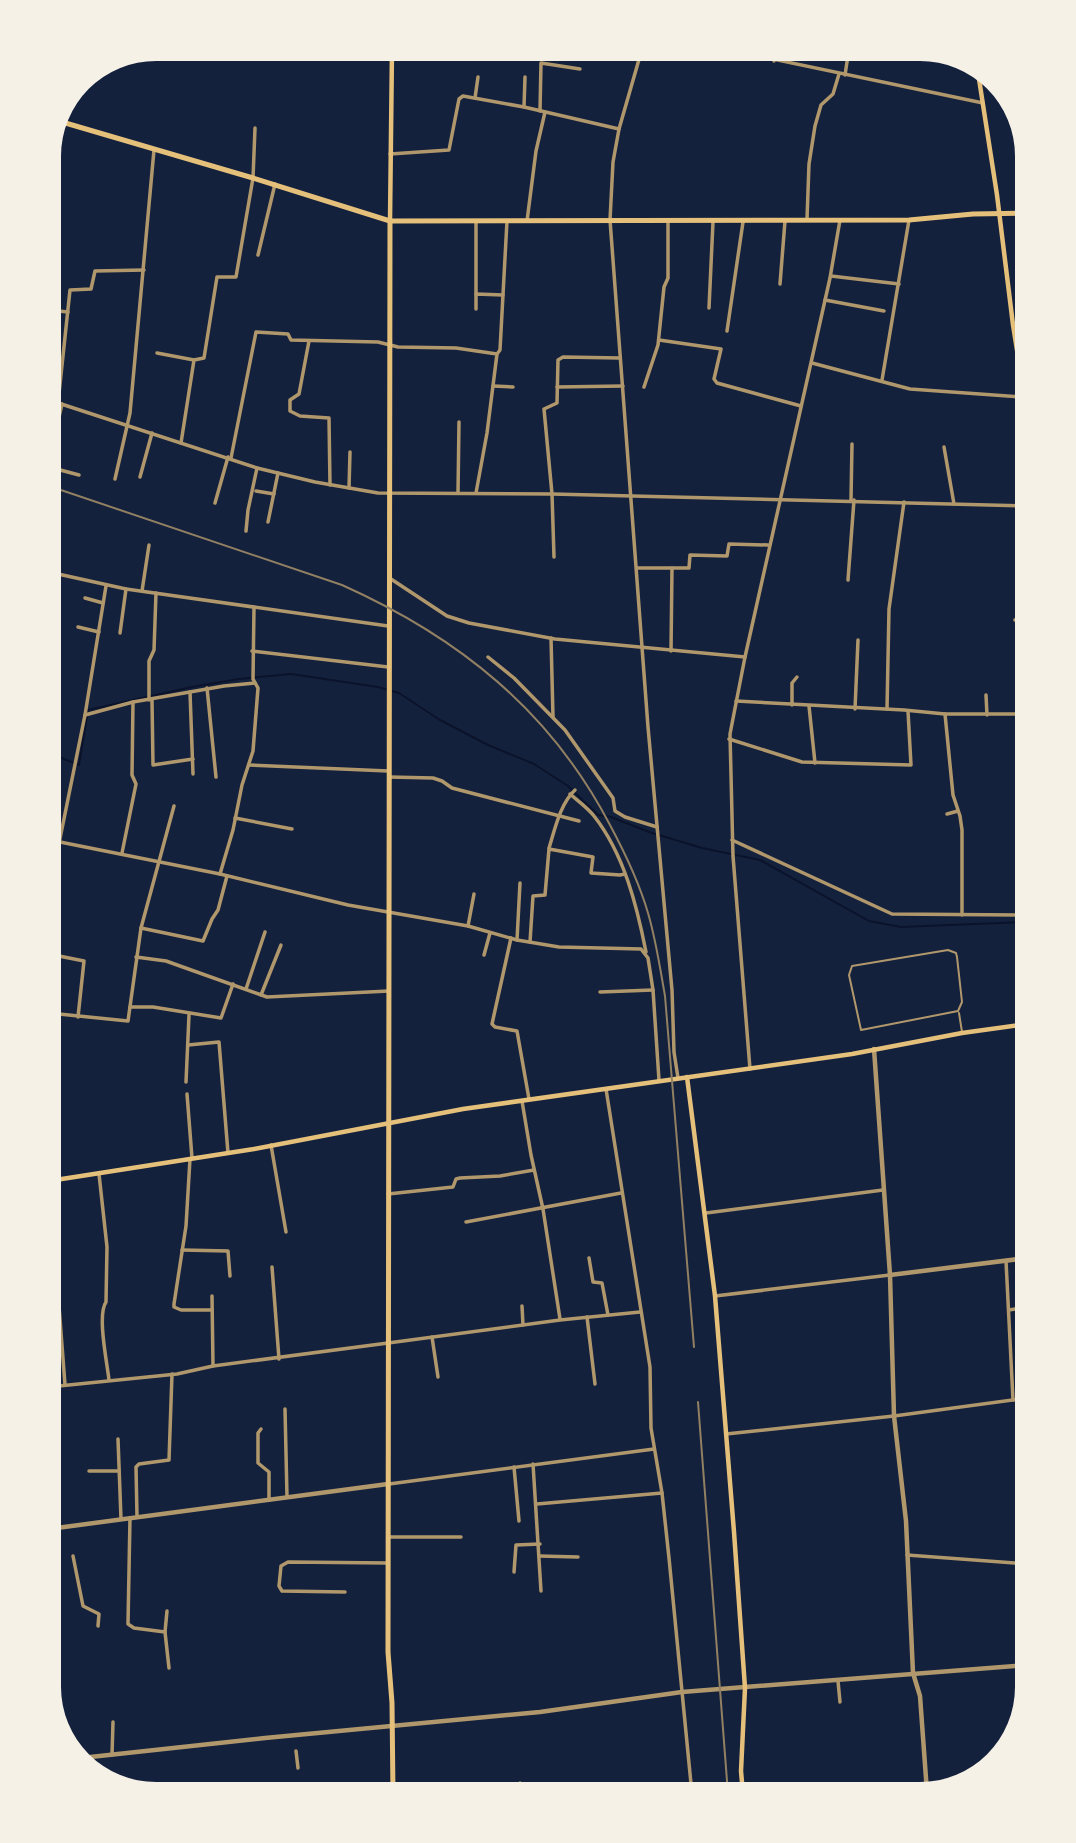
<svg xmlns="http://www.w3.org/2000/svg" width="1076" height="1843" viewBox="0 0 1076 1843" font-family="Montserrat,sans-serif">
<style>
.lines{fill:none;stroke-linecap:round;stroke-linejoin:round}
.stream{stroke:#0b132b;stroke-width:2}
.service{stroke:#b1986c;stroke-width:2}
.minor{stroke:#b1986c;stroke-width:3.5}
.tertiary{stroke:#b1986c;stroke-width:4.5}
.secondary{stroke:#e5c07b;stroke-width:4.5}
.trunk{stroke:#e5c07b;stroke-width:5}
.rail{stroke:#918062;stroke-width:2}
</style>
<rect width="100%" height="100%" fill="#14213d"/>
<g class="lines">
<path class="stream" d="M49 753 79 765 88 710 192 687 239 679 291 674 378 687 399 693 440 720 488 745 534 764 568 786 598 815 611 817 649 832 702 848 760 860 869 921 901 927 1027 922"/>
<g class="service">
<path d="M948 950 956 953 957 957 962 1002 958 1011 861 1030 849 975 852 966Z"/>
<path d="M959 1013 962 1032"/>
</g>
<g class="minor">
<path d="M642 49 619 129 613 162 610 220 648 727 672 990 674 1052 678 1078"/>
<path d="M725 49 983 103"/>
<path d="M588 50V49"/>
<path d="M774 61 776 49"/>
<path d="M845 75 849 49"/>
<path d="M475 98 478 77"/>
<path d="M524 107 525 77"/>
<path d="M540 111 541 63 580 69"/>
<path d="M390 154 449 150 459 99 463 96 524 107 619 129"/>
<path d="M807 219 809 164 815 126 821 105 833 94 839 74"/>
<path d="M527 221 536 151 545 112"/>
<path d="M258 255 275 184"/>
<path d="M831 276 899 284"/>
<path d="M780 284 785 221"/>
<path d="M476 294V222"/>
<path d="M825 300 884 311"/>
<path d="M709 308 713 222"/>
<path d="M476 309V294L503 295"/>
<path d="M49 310 68 312"/>
<path d="M1013 325 1027 326"/>
<path d="M727 331 743 222"/>
<path d="M659 340 721 349 714 379 717 383 801 406"/>
<path d="M309 341 299 394 290 400V411L300 416 329 418 330 485"/>
<path d="M157 353 194 360"/>
<path d="M497 354 500 350 507 221"/>
<path d="M812 363 910 389 1023 397"/>
<path d="M882 380 909 220"/>
<path d="M493 386 513 387"/>
<path d="M557 387 623 386"/>
<path d="M644 387 658 345 664 287 668 278V221"/>
<path d="M49 400 257 468 315 482 378 493 552 494 1027 506"/>
<path d="M58 403 70 290 91 289 95 271 144 270"/>
<path d="M181 443 194 360 204 358 217 277H236L253 178 255 128"/>
<path d="M944 447 954 504"/>
<path d="M231 458 256 332 288 334 291 340 378 342 398 347 456 348 497 354 487 433 476 493"/>
<path d="M49 460 62 404"/>
<path d="M49 467 79 475"/>
<path d="M140 477 152 433"/>
<path d="M115 479 130 413 154 150"/>
<path d="M349 488 350 452"/>
<path d="M256 491 274 494"/>
<path d="M458 493 459 422"/>
<path d="M851 500 852 444"/>
<path d="M215 503 228 457"/>
<path d="M268 522 278 473"/>
<path d="M246 531 248 510 257 468"/>
<path d="M49 542 54 512"/>
<path d="M554 557 552 494 544 409 557 403 558 360 563 357 620 358"/>
<path d="M637 568H689L690 555 727 556 729 544 768 545"/>
<path d="M49 572 126 589 388 626"/>
<path d="M391 579 447 616 469 623 555 639 745 657"/>
<path d="M848 580 854 500"/>
<path d="M142 591 149 545"/>
<path d="M85 598 103 603"/>
<path d="M1015 620 1027 616"/>
<path d="M78 627 99 632"/>
<path d="M120 633 126 589"/>
<path d="M551 638 553 717"/>
<path d="M252 651 388 667"/>
<path d="M671 651 672 568"/>
<path d="M488 657 514 678 565 730 613 798 615 811 625 817 657 827"/>
<path d="M207 688 216 777"/>
<path d="M190 692 193 774"/>
<path d="M986 695 987 715"/>
<path d="M149 700V661L154 650 156 593"/>
<path d="M152 700 153 765 193 759"/>
<path d="M736 701 904 710 945 714H1027"/>
<path d="M792 705V683L797 677"/>
<path d="M809 706 815 763"/>
<path d="M855 709 858 640"/>
<path d="M887 709 889 609 904 502"/>
<path d="M945 714 953 795 960 816 962 830V915"/>
<path d="M85 715 133 702 224 686 255 683"/>
<path d="M729 739 802 762 911 765 908 711"/>
<path d="M249 765 388 771"/>
<path d="M389 777 433 778 442 781 452 788 579 821"/>
<path d="M570 794C578 801 588 808 594 816 624 854 637 906 646 952"/>
<path d="M947 814 958 811"/>
<path d="M235 818 292 829"/>
<path d="M732 840 892 914 1027 915"/>
<path d="M60 842 220 874 348 905 468 926 517 940 559 947 641 949 648 958 653 990 659 1080"/>
<path d="M549 848C555 829 560 804 575 790"/>
<path d="M122 853 136 784 132 775 133 702"/>
<path d="M220 874 233 830 242 785 253 751 258 688 253 679 254 607"/>
<path d="M1021 875V915"/>
<path d="M49 893 85 715 106 586"/>
<path d="M468 926 474 894"/>
<path d="M141 928 203 941 212 919 218 910 227 876"/>
<path d="M511 938 492 1024 495 1027 517 1031 529 1099"/>
<path d="M517 940 520 883"/>
<path d="M530 942 533 896 545 895 549 849 593 857 591 873 620 875 625 874"/>
<path d="M49 954 84 961 78 1017"/>
<path d="M484 955 490 933"/>
<path d="M136 957 166 961 267 997 389 991"/>
<path d="M246 989 265 932"/>
<path d="M600 992 653 990"/>
<path d="M261 995 281 945"/>
<path d="M130 1007H153L221 1018 233 984"/>
<path d="M49 1013 128 1021 141 928 174 806"/>
<path d="M188 1045 219 1042 228 1153"/>
<path d="M750 1069 733 856 730 734 745 657 830 278 840 220"/>
<path d="M186 1082 189 1015"/>
<path d="M606 1089 650 1367 651 1428 662 1493 669 1558 692 1794"/>
<path d="M187 1094 192 1158"/>
<path d="M522 1101 531 1155 543 1209 560 1319"/>
<path d="M271 1145 286 1232"/>
<path d="M190 1159 186 1226 174 1304V1307L181 1310H212"/>
<path d="M99 1174 107 1247 106 1302C97 1315 107 1362 109 1380"/>
<path d="M388 1194 453 1187 456 1179 460 1178 500 1176 534 1170"/>
<path d="M706 1213 883 1190"/>
<path d="M466 1222 621 1193"/>
<path d="M182 1250 228 1251 230 1276"/>
<path d="M589 1258 593 1282 602 1283 608 1315"/>
<path d="M1006 1261 1013 1400"/>
<path d="M272 1267 279 1359"/>
<path d="M212 1296 213 1366"/>
<path d="M715 1296 890 1275"/>
<path d="M49 1301 57 1302 59 1306 65 1385"/>
<path d="M522 1306 523 1325"/>
<path d="M1009 1310 1027 1307"/>
<path d="M587 1317 595 1384"/>
<path d="M432 1337 438 1377"/>
<path d="M49 1387 177 1374 213 1366 388 1343 560 1320 640 1312"/>
<path d="M285 1409 287 1497"/>
<path d="M261 1429 258 1433V1463L269 1472V1500"/>
<path d="M726 1434 894 1416 1027 1398"/>
<path d="M118 1439 121 1519"/>
<path d="M533 1464 541 1591"/>
<path d="M514 1467 519 1521"/>
<path d="M89 1471H119"/>
<path d="M389 1484 654 1449"/>
<path d="M537 1504 662 1493"/>
<path d="M137 1517 136 1467 139 1464 169 1460 172 1374"/>
<path d="M130 1518 128 1624 134 1628 165 1632 169 1668"/>
<path d="M388 1537H461"/>
<path d="M907 1555 1027 1564"/>
<path d="M73 1556 83 1606 99 1614 98 1626"/>
<path d="M539 1556 578 1557"/>
<path d="M514 1572 516 1545 540 1544"/>
<path d="M345 1592 282 1591 279 1586 281 1566 288 1562 388 1563"/>
<path d="M165 1632 167 1611"/>
<path d="M838 1681 840 1702"/>
<path d="M296 1751 298 1768"/>
<path d="M112 1755 113 1722"/>
<path d="M520 1783V1794"/>
</g>
<g class="tertiary">
<path d="M874 1049 890 1275 894 1416 906 1521 913 1673 920 1696 927 1792"/>
<path d="M890 1275 1027 1258"/>
<path d="M49 1529 388 1484"/>
<path d="M81 1758 265 1738 540 1712 682 1692 1027 1665"/>
</g>
<g class="secondary">
<path d="M977 66 997 195 1013 325 1027 413"/>
<path d="M390 221 392 49"/>
<path d="M687 1077 715 1296 734 1532 745 1688 741 1771 743 1794"/>
<path d="M49 1181 254 1149 463 1109 852 1054 962 1033 1027 1024"/>
</g>
<g class="trunk">
<path d="M62 122 253 178 390 221 909 220 973 214 1027 213"/>
<path d="M390 221 388 1652 392 1703 393 1794"/>
</g>
<g class="rail">
<path d="M49 486 342 585C458 637 550 710 610 825 625 853 639 882 648 913 656 940 660 968 665 996L694 1347"/>
<path d="M698 1402 728 1794"/>
</g>
</g>
<path d="M0 0H1076V1843H0ZM156 61H920A95 95 0 0 1 1015 156V1687A95 95 0 0 1 920 1782H156A95 95 0 0 1 61 1687V156A95 95 0 0 1 156 61Z" fill="#f6f1e7" fill-rule="evenodd"/>
</svg>
